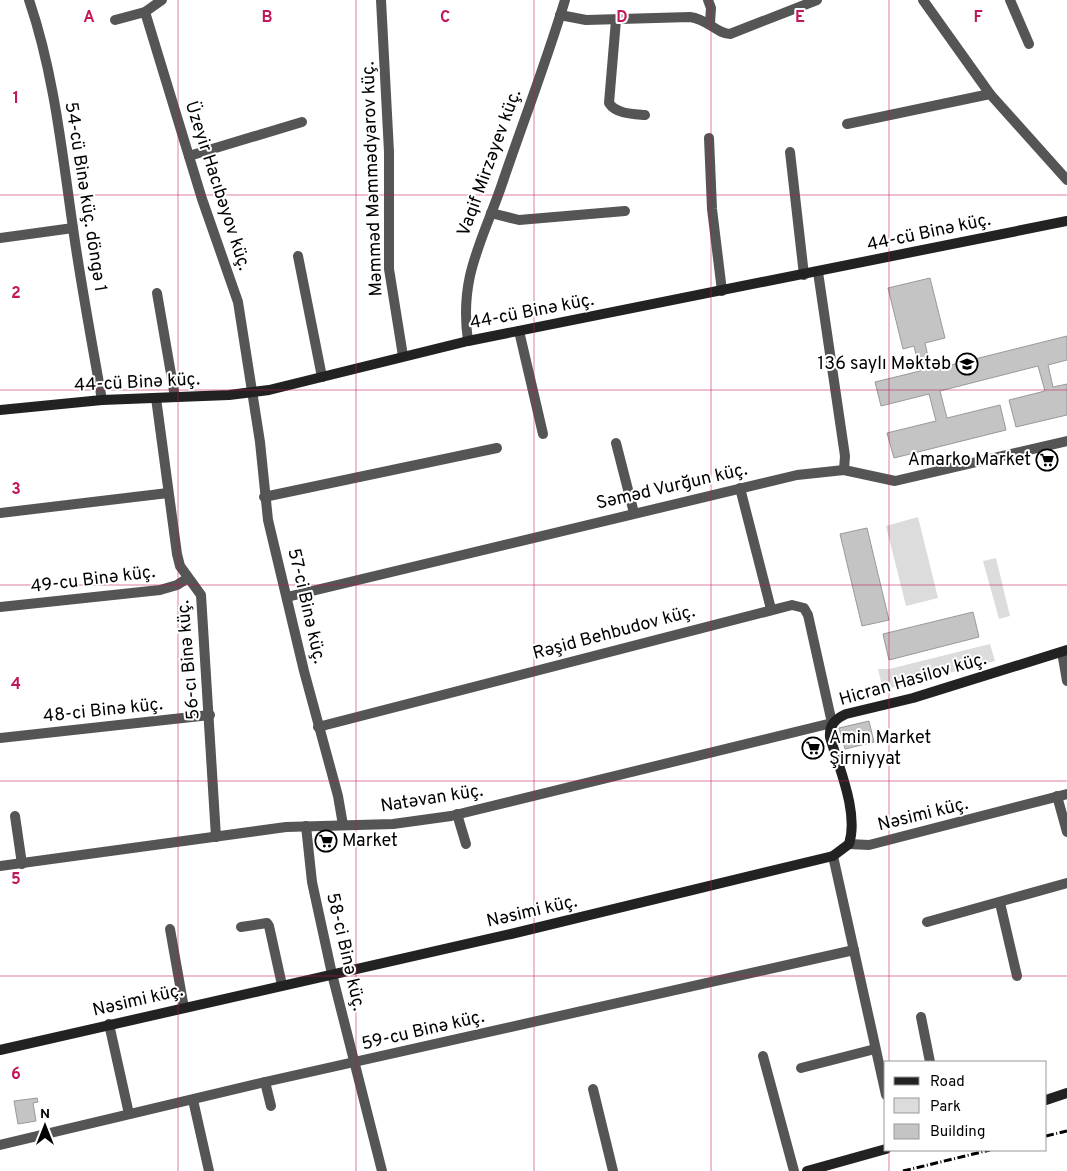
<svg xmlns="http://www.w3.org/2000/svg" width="1067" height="1171" viewBox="0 0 1067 1171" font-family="Overpass,sans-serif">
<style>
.green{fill:#dcdcdc}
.building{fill:#c4c4c4;stroke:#999}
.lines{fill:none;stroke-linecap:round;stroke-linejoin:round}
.street{stroke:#555;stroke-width:10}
.secondary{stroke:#222;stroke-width:10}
.rail{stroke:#000;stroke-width:3;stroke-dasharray:8 2.5 1 2.5;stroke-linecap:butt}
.grid{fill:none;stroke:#c2185b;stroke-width:1;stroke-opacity:0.55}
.labels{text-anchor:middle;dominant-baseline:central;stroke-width:4;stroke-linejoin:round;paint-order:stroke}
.street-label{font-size:18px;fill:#000;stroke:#fff}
.poi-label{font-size:18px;fill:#000;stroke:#fff;text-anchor:end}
.grid-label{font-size:16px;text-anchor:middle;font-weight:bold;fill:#c2185b;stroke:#fff;stroke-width:4;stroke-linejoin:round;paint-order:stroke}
</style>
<rect width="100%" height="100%" fill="#fff"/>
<g class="green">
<path d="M918 517 938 598 906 606 886 526Z"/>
<path d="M996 558 1010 616 999 619 983 561Z"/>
<path d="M990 644 995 661 883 690 878 669H889Z"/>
</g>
<g class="building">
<path d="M930 278 945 338 925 343 931 370 1067 336V360L1048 365 1053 387 1067 384V415L1016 427 1009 400 1045 391 1038 366 940 391 947 418 1000 405 1006 430 894 458 887 433 936 421 929 394 881 406 875 382 920 371 914 346 903 349 888 288Z"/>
<path d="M867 528 889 620 862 626 840 534Z"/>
<path d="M973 612 979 637 889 660 883 634Z"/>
<path d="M869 721 874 742 845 749 839 728Z"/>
<path d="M37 1098 38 1102 33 1103 36 1121 18 1124 14 1101Z"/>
</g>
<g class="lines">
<g class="street">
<path d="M29 0C54 73 62 152 73 228 81 285 92 343 102 400"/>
<path d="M162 0 145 12 202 199 238 302 260 442 268 520 304 671 338 796 343 825"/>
<path d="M381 0 389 152V269L403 356"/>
<path d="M708 0 711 8 710 23"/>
<path d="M923 0 990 94 1067 180"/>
<path d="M1010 0 1029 44"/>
<path d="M560 15 586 20 690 17C708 19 717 34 730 34L817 0"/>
<path d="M115 20 145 12"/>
<path d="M616 20 609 103C616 114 633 114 645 115"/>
<path d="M847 124 990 94"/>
<path d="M709 138 712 209 722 291"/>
<path d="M790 152 804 275"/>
<path d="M189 156 302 122"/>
<path d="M491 213 519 220 625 211"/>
<path d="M0 238 73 228"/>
<path d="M298 256 322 377"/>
<path d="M818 272 845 456 844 470"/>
<path d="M157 293 175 397"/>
<path d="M519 331 543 434"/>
<path d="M468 341C459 278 481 244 501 187 522 125 546 63 565 0"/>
<path d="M156 398 177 554 180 566 201 595 216 837"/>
<path d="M616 443 634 513"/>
<path d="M740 488 771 609"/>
<path d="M264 497 497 448"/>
<path d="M0 513 168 493"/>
<path d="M287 597 797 475 844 470 895 481 1067 441"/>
<path d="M0 607 160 590 177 585 188 578"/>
<path d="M1062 652 1067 681"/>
<path d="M0 738 210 715"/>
<path d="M1057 796 1067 832"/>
<path d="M457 814 466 844"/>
<path d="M15 816 22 864"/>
<path d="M306 826 312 882 332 974 382 1171"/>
<path d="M849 844 869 845 1067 794"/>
<path d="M833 856 886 1095"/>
<path d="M0 866 286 827 393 824 451 816 832 723 808 615 804 608 792 605 318 727"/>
<path d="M1000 903 1017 976"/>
<path d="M927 922 1067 883"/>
<path d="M241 927 267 923 269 926 282 985"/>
<path d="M170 929 184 1008"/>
<path d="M921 1017 930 1062"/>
<path d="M109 1024 129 1114"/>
<path d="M763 1056 794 1171"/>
<path d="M801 1068 875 1049"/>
<path d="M265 1082 271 1106"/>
<path d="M593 1089 613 1171"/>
<path d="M193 1100 209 1171"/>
<path d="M0 1145 265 1082 854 950"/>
</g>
<g class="secondary">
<path d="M0 410 102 400 229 395 269 390 468 341 1067 221"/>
<path d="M0 1050 511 934 833 856 849 844C859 813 839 768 830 737 829 725 835 719 846 714L913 698 1067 650"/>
<path d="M1046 1100 1067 1093"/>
<path d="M807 1171 886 1149"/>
</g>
<g class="rail">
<path d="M1046 1136 1067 1131"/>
<path d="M903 1171 990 1150"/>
</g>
</g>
<path class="grid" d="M178 0V1171M356 0V1171M534 0V1171M711 0V1171M889 0V1062M0 195H1067M0 390H1067M0 585H1067M0 781H1067M0 976H1067M889 1150V1171"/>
<defs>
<g id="school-ring" transform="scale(1.125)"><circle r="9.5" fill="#fff" stroke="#000" stroke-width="1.5"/><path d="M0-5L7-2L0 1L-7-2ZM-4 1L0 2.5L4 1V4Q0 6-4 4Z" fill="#000"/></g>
<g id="supermarket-ring" transform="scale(1.125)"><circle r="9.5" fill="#fff" stroke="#000" stroke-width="1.5"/><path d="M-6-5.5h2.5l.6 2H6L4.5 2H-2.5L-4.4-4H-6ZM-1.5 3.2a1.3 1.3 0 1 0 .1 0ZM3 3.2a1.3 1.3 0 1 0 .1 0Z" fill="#000"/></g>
</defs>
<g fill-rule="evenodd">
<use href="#school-ring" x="967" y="364"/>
<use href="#supermarket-ring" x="1047" y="460"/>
<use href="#supermarket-ring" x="813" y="748"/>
<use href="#supermarket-ring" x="326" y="841"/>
</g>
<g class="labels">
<g class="street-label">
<text transform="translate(490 163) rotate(-70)">Vaqif Mirzəyev küç.</text>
<text transform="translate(373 179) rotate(-92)">Məmməd Məmmədyarov küç.</text>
<text transform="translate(217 186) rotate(72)">Üzeyir Hacıbəyov küç.</text>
<text transform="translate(85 197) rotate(81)">54-cü Binə küç. döngə 1</text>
<text transform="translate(929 233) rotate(-12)">44-cü Binə küç.</text>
<text transform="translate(532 312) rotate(-11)">44-cü Binə küç.</text>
<text transform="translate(137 383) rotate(-3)">44-cü Binə küç.</text>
<text transform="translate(672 487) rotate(-13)">Səməd Vurğun küç.</text>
<text transform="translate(93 580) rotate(-7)">49-cu Binə küç.</text>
<text transform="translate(306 606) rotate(77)">57-ci Binə küç.</text>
<text transform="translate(614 633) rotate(-15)">Rəşid Behbudov küç.</text>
<text transform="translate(189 660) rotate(-95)">56-cı Binə küç.</text>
<text transform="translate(913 680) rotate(-16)">Hicran Hasilov küç.</text>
<text transform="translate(103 711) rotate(-6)">48-ci Binə küç.</text>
<text transform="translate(432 799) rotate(-9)">Natəvan küç.</text>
<text transform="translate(923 815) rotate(-14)">Nəsimi küç.</text>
<text transform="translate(532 912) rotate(-13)">Nəsimi küç.</text>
<text transform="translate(345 952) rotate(77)">58-ci Binə küç.</text>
<text transform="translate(138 1001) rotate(-13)">Nəsimi küç.</text>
<text transform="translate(423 1031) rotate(-13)">59-cu Binə küç.</text>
</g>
<g class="poi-label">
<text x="951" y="364">136 saylı Məktəb</text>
<text x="1031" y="460">Amarko Market</text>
<text x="829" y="738" text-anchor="start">Amin Market<tspan x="829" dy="21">Şirniyyat</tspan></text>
<text x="342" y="841" text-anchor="start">Market</text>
</g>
</g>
<g class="grid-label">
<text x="89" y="22">A</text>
<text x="267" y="22">B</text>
<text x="445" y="22">C</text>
<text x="622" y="22">D</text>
<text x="800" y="22">E</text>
<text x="978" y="22">F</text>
<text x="16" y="103">1</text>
<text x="16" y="298">2</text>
<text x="16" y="494">3</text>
<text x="16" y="689">4</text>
<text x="16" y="884">5</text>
<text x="16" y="1079">6</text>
</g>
<rect x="884" y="1061" width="162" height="90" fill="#ffffff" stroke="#999999"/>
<rect x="894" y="1077" width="25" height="8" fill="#222222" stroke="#999999"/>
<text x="930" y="1086" font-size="15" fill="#000000">Road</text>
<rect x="894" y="1098" width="25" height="15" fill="#dcdcdc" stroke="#999999"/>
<text x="930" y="1111" font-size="15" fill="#000000">Park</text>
<rect x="894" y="1124" width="25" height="15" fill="#c4c4c4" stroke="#999999"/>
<text x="930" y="1136" font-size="15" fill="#000000">Building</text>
<g transform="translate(45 1126)" stroke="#ffffff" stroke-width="4" paint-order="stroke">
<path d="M0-4L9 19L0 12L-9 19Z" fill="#000000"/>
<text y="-8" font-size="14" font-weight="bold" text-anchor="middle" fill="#000000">N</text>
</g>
</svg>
